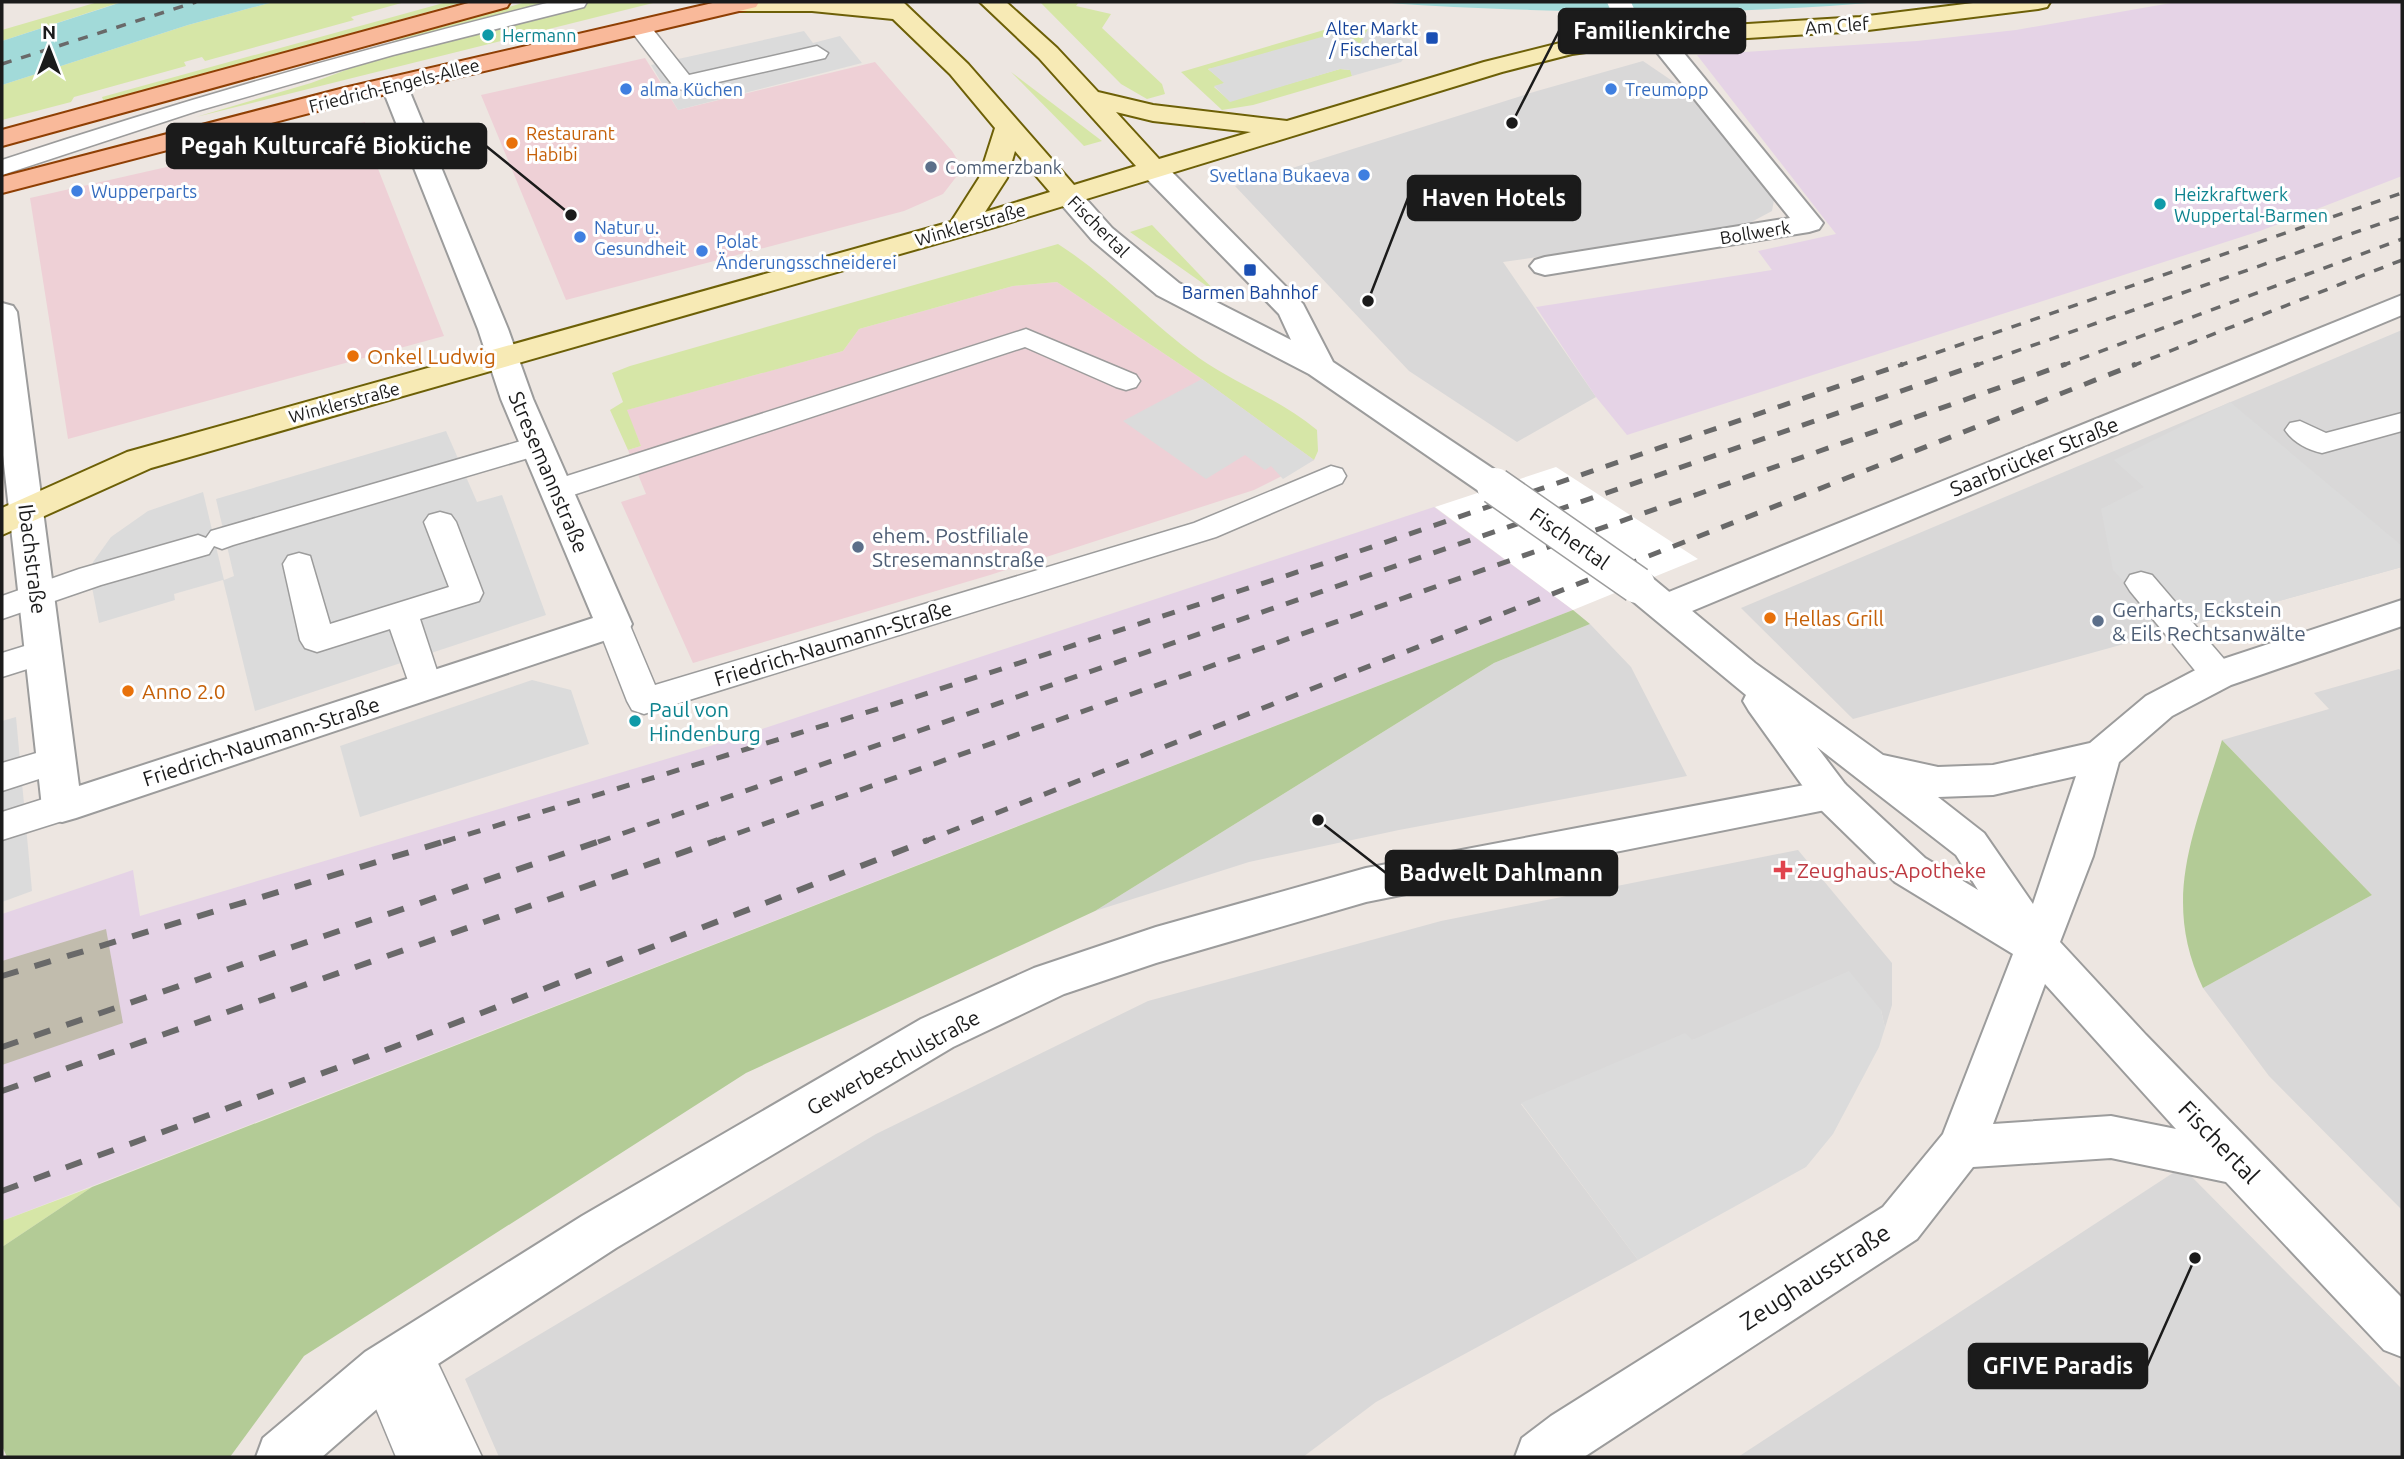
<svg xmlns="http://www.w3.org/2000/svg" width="2404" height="1459" viewBox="0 0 2404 1459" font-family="Ubuntu,sans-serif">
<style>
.residential{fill:#d9d8d8}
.commercial{fill:#eed0d6}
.industrial{fill:#e5d3e6}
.construction{fill:#c1bcad}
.grass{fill:#d6e6a7}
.forest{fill:#b3cb96}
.parking{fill:#dbdbdb}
.water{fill:#a2dad9}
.pier{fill:#fff}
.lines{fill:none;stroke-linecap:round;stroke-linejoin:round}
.service-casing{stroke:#9c9c9c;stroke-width:3}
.minor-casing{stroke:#9c9c9c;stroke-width:4}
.tertiary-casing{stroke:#9c9c9c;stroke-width:4}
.secondary-casing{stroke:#6d6007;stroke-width:4}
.primary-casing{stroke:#8f3f04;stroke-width:4}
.service{fill:#fff;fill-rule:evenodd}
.minor{fill:#fff;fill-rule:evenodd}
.tertiary{fill:#fff;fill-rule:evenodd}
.secondary{fill:#f7eab5;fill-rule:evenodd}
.primary{fill:#f9b99a;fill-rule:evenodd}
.rail-far2{stroke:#696969;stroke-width:3.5;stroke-dasharray:10 10;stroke-linecap:butt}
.rail-far1{stroke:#696969;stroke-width:5;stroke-dasharray:13 13;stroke-linecap:butt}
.rail{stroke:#696969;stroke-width:6;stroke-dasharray:17 17;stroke-linecap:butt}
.tertiary-bridge-casing{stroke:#9c9c9c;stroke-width:39;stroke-linecap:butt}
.tertiary-bridge{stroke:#fff;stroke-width:36}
.culture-dot{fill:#0f9aa8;stroke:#fff;stroke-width:2.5}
.transit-dot{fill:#1a4fb4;stroke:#fff;stroke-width:2.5}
.shop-dot{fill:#3f7fe0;stroke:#fff;stroke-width:2.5}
.food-dot{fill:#e8710a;stroke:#fff;stroke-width:2.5}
.service-dot{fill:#5c6f8a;stroke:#fff;stroke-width:2.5}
.health-dot{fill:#e0444e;stroke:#fff;stroke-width:2.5}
.labels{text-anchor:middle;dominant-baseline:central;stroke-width:6;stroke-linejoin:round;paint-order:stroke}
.far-street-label{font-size:18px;fill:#1b1b1b;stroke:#fff}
.far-transit-label{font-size:18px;fill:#164399;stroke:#fff;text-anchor:end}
.far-culture-label{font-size:18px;fill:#0d838f;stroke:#fff;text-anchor:start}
.far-shop-label{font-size:18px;fill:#366cbe;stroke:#fff;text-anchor:start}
.far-food-label{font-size:18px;fill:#c56008;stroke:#fff;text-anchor:start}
.far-service-label{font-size:18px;fill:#4e5e75;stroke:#fff;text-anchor:start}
.food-label{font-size:21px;fill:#c56008;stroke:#fff;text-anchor:start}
.street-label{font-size:21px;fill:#1b1b1b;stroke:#fff}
.service-label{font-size:21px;fill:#4e5e75;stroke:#fff;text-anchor:start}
.culture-label{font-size:21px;fill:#0d838f;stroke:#fff;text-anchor:start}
.health-label{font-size:21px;fill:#be3a42;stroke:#fff;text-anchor:start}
.near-street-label{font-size:24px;fill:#1b1b1b;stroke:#fff}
.leader{fill:none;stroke:#1b1b1b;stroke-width:2.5}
.callout-dot{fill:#1b1b1b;stroke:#fff;stroke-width:2.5}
.callout{fill:#1b1b1b;stroke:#1b1b1b;stroke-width:2.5}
.callout-label{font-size:23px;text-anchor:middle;font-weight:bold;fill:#fff}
</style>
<rect width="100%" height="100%" fill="#ede6e1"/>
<g class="residential">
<path d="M1643 61 1690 93 1768 184 1774 200 1772 211 1742 227 1503 262 1596 397 1517 442 1409 371 1235 186 1537 91Z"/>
<path d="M2402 330V567L1853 719 1741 608Z"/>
<path d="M1590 624 1631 667 1687 776 1399 830 1249 862 1095 911 1494 663Z"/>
<path d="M2399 669 2402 672V1210L2269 1076 2203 988 2372 895 2222 740 2329 709 2314 693Z"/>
<path d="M1798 850 1892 963V1005L1885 1028 1881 1010 1692 1040 1521 1104 1638 1260 1376 1402 1303 1457H499L465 1379 876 1134 1148 1001 1441 921Z"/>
<path d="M2182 1167 2402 1389V1457H1738Z"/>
</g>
<g class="commercial">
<path d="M645 58 678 110 875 62 952 151 960 164V172L943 194 904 211 566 300 481 95Z"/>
<path d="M365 122 371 151 444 336 68 439 30 198Z"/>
<path d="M1057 282 1202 379 1314 460 1254 490 990 575 693 663 621 502 646 494 628 450 641 446 626 410 843 351 859 329 1013 286Z"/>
</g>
<g class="industrial">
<path d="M2177 2H2402V176L2260 231 1627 435 1596 397 1536 307 1772 270 1758 251 1836 234 1697 55 1917 41 2016 30Z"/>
<path d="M1434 507 1573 610 2 1221V914L133 870 140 916 720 743Z"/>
</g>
<path class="construction" d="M106 929 123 1023 2 1065V961Z"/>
<g class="grass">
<path d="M98 2H121L2 41V30Z"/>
<path d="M273 2H405L351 17 354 20 205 61 202 57 184 62 186 66 74 97 71 102 2 120V85L188 25Z"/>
<path d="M447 2H463L104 102 102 97Z"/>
<path d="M526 2H557L384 45 402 38Z"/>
<path d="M592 2H657L196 117 311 83 397 51Z"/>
<path d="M1040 2H1079L1076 6 1111 14 1102 28 1162 84 1165 94 1147 99 1121 84Z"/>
<path d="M1341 25 1368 29 1361 44 1208 69 1225 83 1214 87 1230 101 1340 69 1351 70 1352 76 1253 105 1222 110 1181 72Z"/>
<path d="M1011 72 1102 141 1084 146Z"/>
<path d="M1152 225 1218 294 1130 232Z"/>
<path d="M1058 244C1110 277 1149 322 1199 358 1236 384 1281 400 1317 430L1318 451 1314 460 1202 379 1057 282 1013 286 859 329 843 351 627 410 641 446 628 450 610 410 623 402 612 373 630 366Z"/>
<path d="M92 1187 2 1247V1221Z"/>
</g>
<g class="forest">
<path d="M1573 610 1590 624 1494 663 1095 911 746 1073 304 1356 230 1457H7L2 1446V1247L92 1187Z"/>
<path d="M2222 740 2372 895 2203 988C2160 897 2196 830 2222 740Z"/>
</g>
<g class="parking">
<path d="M1368 29 1396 33 1417 43 1401 62 1352 76 1350 70 1340 69 1230 102 1214 86 1224 83 1208 69 1343 31 1360 44Z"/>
<path d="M804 31 813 43 840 36 862 63 678 110 651 65Z"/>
<path d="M1202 379 1314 460 1283 479 1271 466 1265 470 1245 455 1206 479 1123 421Z"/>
<path d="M2230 402 2402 546V567L2170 631 2113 570 2101 509 2144 487 2114 460Z"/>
<path d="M446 431 477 502 502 495 546 615 255 711 223 580 174 594 175 600 99 623 90 577 93 562 111 537 148 511 203 492 224 580 234 576 216 499Z"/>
<path d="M532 680 571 690 589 744 360 817 340 746Z"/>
<path d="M16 717 32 891 2 902V721Z"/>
<path d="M1849 971 1881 1010 1885 1028 1879 1047 1833 1134 1806 1167 1638 1260 1521 1103 1685 1033 1692 1040Z"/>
</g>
<g class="water">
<path d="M122 2H273L188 25 2 85V41Z"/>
<path d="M1381 2H1881C1764 12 1648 14 1530 10 1481 8 1431 7 1381 2Z"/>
</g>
<g class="pier">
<path d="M1607 2H1631L1639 20 1615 21Z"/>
<path d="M1556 467 1698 559 1573 610 1435 507Z"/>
</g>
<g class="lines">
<g class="service-casing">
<g id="service">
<path d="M551 2H587L584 7 393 55 197 111 2 175V160C183 100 365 48 551 2Z"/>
<path d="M639 20 647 22 689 75 817 46 828 53 825 58 683 90 675 88 628 27Z"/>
<path d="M1026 329 1136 375 1140 381 1136 387 1126 390 1116 387 1025 347 567 497 556 500 545 497 541 490 545 483Z"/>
<path d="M2402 413V431L2322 453C2308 450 2293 442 2285 430L2290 423 2300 421 2326 433Z"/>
<path d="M538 436 549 438 553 445 549 452 233 545 222 549 214 546 209 554 101 585 2 619V596L79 569 198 535 206 538 211 531Z"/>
<path d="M1331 466 1342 469 1346 476 1342 483 1216 537 644 714 632 710 627 701 597 624 602 616 614 612 626 616 655 685 1194 523Z"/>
<path d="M440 512 451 515 456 522 483 593 479 601 420 619 442 686 437 695 425 698 413 695 390 629 317 652 305 648 300 640 283 564 288 556 299 553 310 556 330 624 449 587 424 522 429 515Z"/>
<path d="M2141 572 2152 575 2230 666 2235 675 2230 684 2218 687 2206 684 2130 591 2125 583 2130 575Z"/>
<path d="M44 640 56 644 61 652 56 660 2 677V653Z"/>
<path d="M57 747 70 751 75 760 70 769 2 791V763Z"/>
<path d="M62 793 75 797 80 807 75 817 2 840V812Z"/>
<path d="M410 1331 426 1338 482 1457H396L360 1370 367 1354 383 1347 389 1349 394 1338Z"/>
</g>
</g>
<g class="minor-casing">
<g id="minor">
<path d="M1656 28 1665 30 1823 223 1819 229 1809 232 1545 275 1535 272 1530 266 1535 260 1545 257 1790 218 1647 40 1644 35 1647 30Z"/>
<path d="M394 77 403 80 407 85 508 329 533 399 632 624 627 633 76 818 62 822 48 818 42 807 2 446V303L13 306 17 312 79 786 593 618 501 399 478 329 381 85 385 80Z"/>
<path d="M2402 295V315L1680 616 1667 620 1654 616 1649 607 1654 598Z"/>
<path d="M1831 780 1845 784 1851 795 1845 806 1366 902 1156 963 1064 994 953 1047 616 1248 401 1388 322 1457H256L263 1438 365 1352 582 1216 921 1019 1034 968 1156 927 1366 868Z"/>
</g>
</g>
<g class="tertiary-casing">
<g id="tertiary">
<path d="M1155 163 1165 165 1303 304 1333 362 1507 478 1512 486 1507 494 1495 497 1483 494 1309 374 1157 295 1092 240 1054 196 1058 190 1068 188 1078 190 1112 228 1179 283 1291 340 1279 314 1145 177 1141 171 1145 165Z"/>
<path d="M1637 573 1650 576 1755 663 1883 755 1938 767 1993 765 2090 743 2146 696 2205 665 2402 600V626L2231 685 2172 716 2119 762 2093 856 2060 942 2146 1035 2402 1298V1357L2384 1350 2226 1182 2111 1158 1973 1167 1917 1239 1584 1457H1515L1522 1438 1551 1416 1883 1207 1943 1134 2013 954 1895 882 1817 806 1749 711 1743 701 1746 695 1624 594 1619 585 1624 576ZM1817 747 1956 855 1978 890 1925 858 1845 784ZM2076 776 2033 904 1984 833 1938 797 1993 795ZM2045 984 2176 1129 2111 1116 1993 1124Z"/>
</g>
</g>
<g class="secondary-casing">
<path id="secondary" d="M725 2H903L968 64 1074 185 1136 166 1039 58 980 2H1006L1057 48 1098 92 1153 105 1287 121 1484 62 1572 40 1635 31 1860 17 1981 2H2050L2047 7 2038 9 1860 31 1635 45 1572 54 1502 72 998 226 151 468 2 535V508L127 452 951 222 979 178 995 128 950 74 893 19 812 11H736L727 9ZM1116 112 1153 121 1251 132 1159 159ZM1015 151 1050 192 985 212 1007 178Z"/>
</g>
<g class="primary-casing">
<g id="primary">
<path d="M472 2H510L507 7 2 146V130Z"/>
<path d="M717 2H759L756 7 348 103 2 193V177L344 88Z"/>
</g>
</g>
<use href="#service" class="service"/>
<use href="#minor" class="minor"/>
<use href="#tertiary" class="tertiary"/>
<use href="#secondary" class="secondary"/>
<use href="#primary" class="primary"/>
<g class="rail-far2">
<path d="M2 64 196 2"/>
<path d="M1898 366 2402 193"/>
<path d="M1974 366 2402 216"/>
<path d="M2061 366 2402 239"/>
<path d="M2132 366 2402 260"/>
</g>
<g class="rail-far1">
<path d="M443 842 894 704 1325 563 1903 364"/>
<path d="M598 842 1979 364"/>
<path d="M713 842 2066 364"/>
<path d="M923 842 2136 364"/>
</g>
<g class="rail">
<path d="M2 976 449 840"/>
<path d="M2 1047 603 840"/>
<path d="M2 1091 718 840"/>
<path d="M2 1191 391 1048 928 840"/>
</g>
<g class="tertiary-bridge-casing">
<path id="tertiary-bridge" d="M1495 486 1637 585"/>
</g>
<use href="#tertiary-bridge" class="tertiary-bridge"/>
</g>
<g class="culture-dot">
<circle cx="488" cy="35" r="7"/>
<circle cx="2160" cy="204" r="7"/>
<circle cx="635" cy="721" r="7"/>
</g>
<g class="transit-dot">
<rect x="1425" y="31" width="14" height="14" rx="3.5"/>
<rect x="1243" y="263" width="14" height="14" rx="3.5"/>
</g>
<g class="shop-dot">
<circle cx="626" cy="89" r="7"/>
<circle cx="1611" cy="89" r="7"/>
<circle cx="1364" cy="175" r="7"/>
<circle cx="77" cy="191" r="7"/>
<circle cx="580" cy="237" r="7"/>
<circle cx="702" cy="251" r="7"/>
</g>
<g class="food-dot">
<circle cx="512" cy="143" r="7"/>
<circle cx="353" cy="356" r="7"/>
<circle cx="1770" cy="618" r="7"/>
<circle cx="128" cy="691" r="7"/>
</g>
<g class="service-dot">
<circle cx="931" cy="167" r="7"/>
<circle cx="858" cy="547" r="7"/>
<circle cx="2098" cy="621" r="7"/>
</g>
<path class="health-dot" d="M1779.5 859.5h7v7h7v7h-7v7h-7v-7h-7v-7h7z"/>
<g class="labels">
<g class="far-street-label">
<text transform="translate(1837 25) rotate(-4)">Am Clef</text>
<text transform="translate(394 85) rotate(-14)">Friedrich-Engels-Allee</text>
<text transform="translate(970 224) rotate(-16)">Winklerstraße</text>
<text transform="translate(1099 226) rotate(45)">Fischertal</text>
<text transform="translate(1755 232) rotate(-9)">Bollwerk</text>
<text transform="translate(344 402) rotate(-15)">Winklerstraße</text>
</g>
<g class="far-transit-label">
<text x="1418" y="28">Alter Markt<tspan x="1418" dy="21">/ Fischertal</tspan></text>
<text x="1250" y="292" text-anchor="middle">Barmen Bahnhof</text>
</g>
<g class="far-culture-label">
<text x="502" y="35">Hermann</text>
<text x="2174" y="194">Heizkraftwerk<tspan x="2174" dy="21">Wuppertal-Barmen</tspan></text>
</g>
<g class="far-shop-label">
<text x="640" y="89">alma Küchen</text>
<text x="1625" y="89">Treumopp</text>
<text x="1350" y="175" text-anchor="end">Svetlana Bukaeva</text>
<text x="91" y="191">Wupperparts</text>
<text x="594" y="227">Natur u.<tspan x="594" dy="21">Gesundheit</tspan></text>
<text x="716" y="241">Polat<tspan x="716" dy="21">Änderungsschneiderei</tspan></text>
</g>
<g class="far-food-label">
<text x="526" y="133">Restaurant<tspan x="526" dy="21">Habibi</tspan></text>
</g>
<g class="far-service-label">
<text x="945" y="167">Commerzbank</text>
</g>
<g class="food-label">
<text x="367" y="356">Onkel Ludwig</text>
<text x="1784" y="618">Hellas Grill</text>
<text x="142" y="691">Anno 2.0</text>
</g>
<g class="street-label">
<text transform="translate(2034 456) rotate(-22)">Saarbrücker Straße</text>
<text transform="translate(549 472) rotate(67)">Stresemannstraße</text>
<text transform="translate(1570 538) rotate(35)">Fischertal</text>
<text transform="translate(33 559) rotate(83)">Ibachstraße</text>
<text transform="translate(833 643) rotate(-17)">Friedrich-Naumann-Straße</text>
<text transform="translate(261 741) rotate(-18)">Friedrich-Naumann-Straße</text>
<text transform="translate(893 1062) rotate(-29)">Gewerbeschulstraße</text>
</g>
<g class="service-label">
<text x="872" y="535">ehem. Postfiliale<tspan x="872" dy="24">Stresemannstraße</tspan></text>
<text x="2112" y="609">Gerharts, Eckstein<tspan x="2112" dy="24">&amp; Eils Rechtsanwälte</tspan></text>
</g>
<g class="culture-label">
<text x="649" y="709">Paul von<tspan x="649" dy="24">Hindenburg</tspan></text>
</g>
<g class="health-label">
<text x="1797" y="870">Zeughaus-Apotheke</text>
</g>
<g class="near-street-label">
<text transform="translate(2219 1142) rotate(46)">Fischertal</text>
<text transform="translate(1815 1277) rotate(-33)">Zeughausstraße</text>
</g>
</g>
<path class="leader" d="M1512 123L1559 31M571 215L486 146M1368 301L1408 198M1318 820L1386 873M2195 1258L2147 1366"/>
<g class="callout-dot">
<circle cx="1512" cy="123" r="7"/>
<circle cx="571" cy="215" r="7"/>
<circle cx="1368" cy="301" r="7"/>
<circle cx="1318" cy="820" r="7"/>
<circle cx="2195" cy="1258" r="7"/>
</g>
<g class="callout">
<rect x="1559" y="9" width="186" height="44" rx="7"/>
<rect x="167" y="124" width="319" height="44" rx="7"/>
<rect x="1408" y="176" width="172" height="44" rx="7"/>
<rect x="1386" y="851" width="231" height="44" rx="7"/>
<rect x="1969" y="1344" width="178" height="44" rx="7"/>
</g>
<g class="callout-label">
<text x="1652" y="39">Familienkirche</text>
<text x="326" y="154">Pegah Kulturcafé Bioküche</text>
<text x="1494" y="206">Haven Hotels</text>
<text x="1501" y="881">Badwelt Dahlmann</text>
<text x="2058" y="1374">GFIVE Paradis</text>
</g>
<rect width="2404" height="1459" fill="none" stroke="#1b1b1b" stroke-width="7"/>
<g transform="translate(49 49)" stroke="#ffffff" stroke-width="5" paint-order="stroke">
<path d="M0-5L12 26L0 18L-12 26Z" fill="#1b1b1b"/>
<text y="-10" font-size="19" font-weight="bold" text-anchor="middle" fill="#1b1b1b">N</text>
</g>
</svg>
